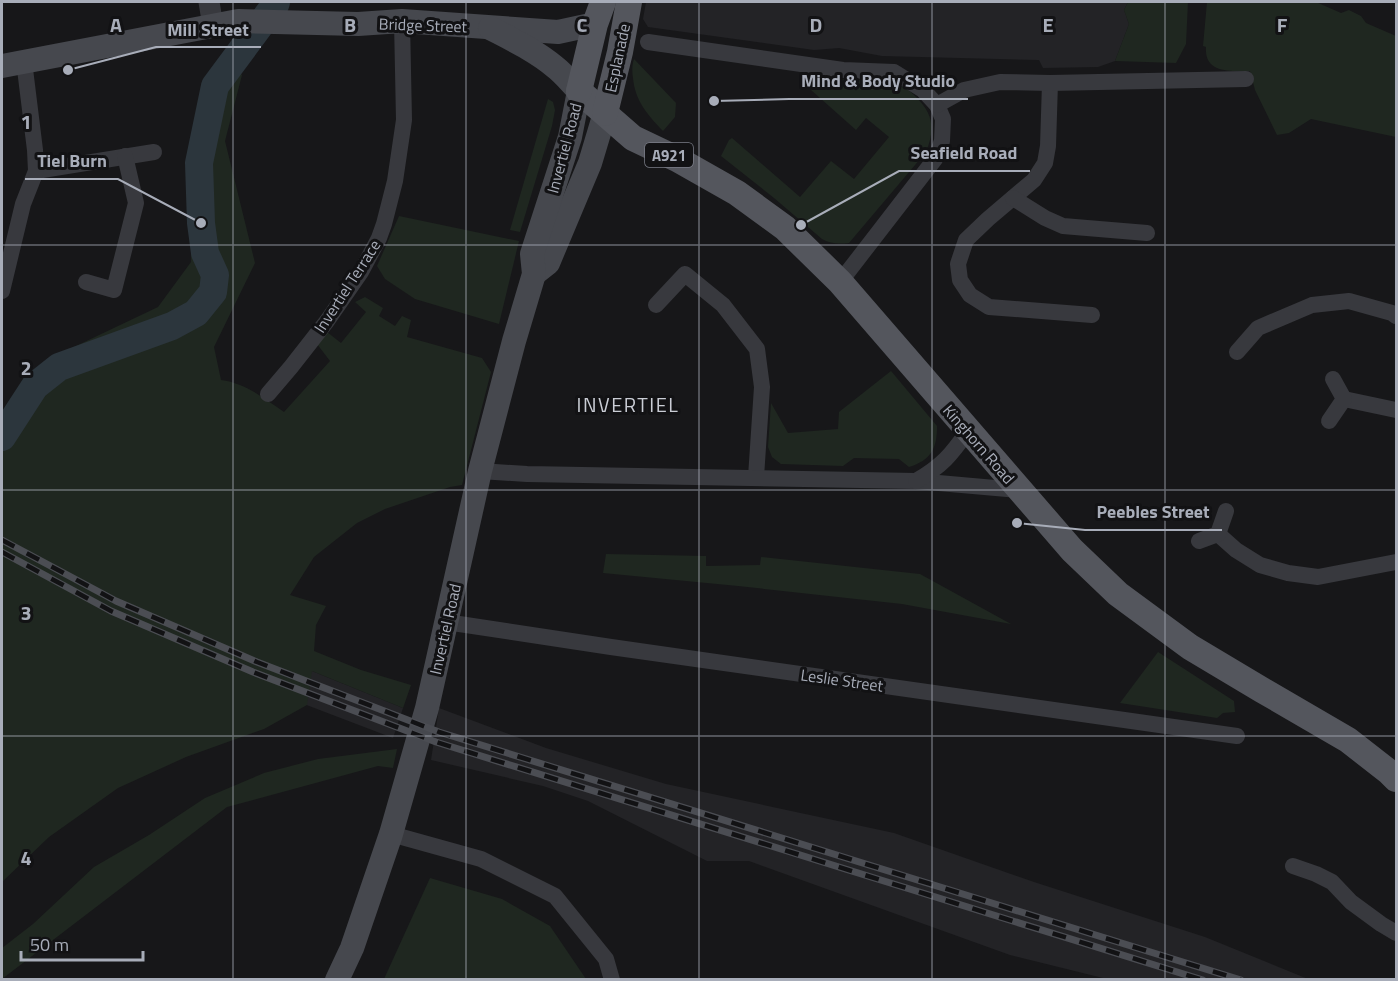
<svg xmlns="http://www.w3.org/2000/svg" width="1398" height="981" viewBox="0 0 1398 981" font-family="'Titillium Web',sans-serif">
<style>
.built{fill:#232326}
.green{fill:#1f2720}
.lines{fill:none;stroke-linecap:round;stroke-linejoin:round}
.river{stroke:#2c363d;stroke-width:28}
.minor{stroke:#38393e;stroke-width:16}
.tertiary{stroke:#38393e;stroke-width:21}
.secondary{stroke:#46484e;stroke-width:24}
.primary{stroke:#54565d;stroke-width:26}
.rail-casing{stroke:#4b4d53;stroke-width:7}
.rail{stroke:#121214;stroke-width:4.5;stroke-dasharray:14;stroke-linecap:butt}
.grid{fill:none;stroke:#a8adb9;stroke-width:1.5;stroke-opacity:0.55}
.labels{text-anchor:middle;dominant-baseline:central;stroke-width:6;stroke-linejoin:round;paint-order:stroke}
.shield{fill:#121214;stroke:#7b7e88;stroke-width:1.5}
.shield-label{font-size:15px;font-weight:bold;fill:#a8adb9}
.street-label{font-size:16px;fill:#a8adb9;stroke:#121214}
.quarter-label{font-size:20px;letter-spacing:1.5px;fill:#cacdd5;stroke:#121214}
.grid-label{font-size:20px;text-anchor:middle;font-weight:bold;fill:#a8adb9;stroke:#121214;stroke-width:6;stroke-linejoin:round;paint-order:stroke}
.leader{fill:none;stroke:#a8adb9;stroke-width:2}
.callout-dot{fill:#a8adb9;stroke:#121214;stroke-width:2}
.callout-label{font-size:18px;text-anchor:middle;font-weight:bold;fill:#a8adb9;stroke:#121214;stroke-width:6;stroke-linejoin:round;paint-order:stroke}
</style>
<rect width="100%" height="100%" fill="#171719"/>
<g class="built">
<path d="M646 2H1128L1124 10 1129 24 1115 61 1098 67 1043 68 1039 60 882 56 839 48 814 50 648 27 643 19Z"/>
<path d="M307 669 403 708 393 738 283 696Z"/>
<path d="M439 708 546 748 666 784 894 833 1034 882 1205 937 1308 979H1107L1010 955 749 861H707L588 801 543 786 431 760Z"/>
</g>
<g class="green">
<path d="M1128 2H1188L1186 44 1176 63 1115 61 1129 24 1124 10Z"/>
<path d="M1207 2H1316L1341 13 1349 10 1361 16 1366 23 1396 36V137L1311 119 1289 133 1277 135 1255 90 1250 71C1231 71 1204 74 1206 47L1203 46Z"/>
<path d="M224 55 242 75 225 141 255 263 214 347 221 380C245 383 264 398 284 412L330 361 317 344 327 332 341 343 366 312 355 302 365 297 383 308 379 316 395 326 402 316 411 320 407 337 482 358 491 372 462 485 450 487 385 509 357 523 314 557 290 595 326 606 316 625 314 651 361 670 411 685 403 708 312 671 307 705 264 729 186 757 118 788 49 837 2 882V423L20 392 55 356 158 307 191 262 193 137Z"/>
<path d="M634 59 676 103 675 117 663 131C648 115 635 101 633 78 632 70 632 65 634 59Z"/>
<path d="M821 77C839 79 856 80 873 81 882 82 892 82 901 86 907 88 912 93 916 97 934 115 935 129 926 152L849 243C838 244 831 244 822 239L774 198 721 156 729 140 732 138 800 197 831 161 854 179 889 137 866 118 856 130 811 90 812 84Z"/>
<path d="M548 99 553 102 555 110 552 126 520 232 510 230Z"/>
<path d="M399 216 519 241 499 324 415 299 385 279 377 266Z"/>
<path d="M891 371 937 426C937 449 931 460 909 467L899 459 854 458 843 466 781 464 772 457 768 447 771 403 788 433 838 429 839 412Z"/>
<path d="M606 554 706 556V566L760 565 761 557 920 574 1011 624 902 604 738 586 603 573Z"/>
<path d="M1158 652 1234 701 1235 712 1223 713 1217 718 1120 703Z"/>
<path d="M397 749 393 768 378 766 227 807 2 979V948L33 924 94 867 149 835 205 798 264 773 318 759Z"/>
<path d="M430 878 502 899 550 926 586 979H384Z"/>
</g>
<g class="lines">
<path class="river" d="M2 437 35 386 59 367 172 326 196 313 213 292 215 275 205 253 201 223 199 163 215 86 275 5 276 2"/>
<g class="minor">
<path d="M648 42 843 70 894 72 923 90 937 105 943 119 942 141 935 159 840 282"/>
<path d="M1050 83 1048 146 1045 163 1034 180 988 219 966 240 958 264 960 280 970 295 989 307 1092 315"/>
<path d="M937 105 964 90 1000 82 1050 83 1246 79"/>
<path d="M36 171 154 152"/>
<path d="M1013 198 1045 218 1063 226 1147 233"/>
<path d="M86 282 114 290 136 203 125 156"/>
<path d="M2 291 23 204 36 171 35 150 24 61"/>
<path d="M656 305 685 274 723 305 757 349 762 387 756 477"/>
<path d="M1237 352 1258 328 1312 305 1349 301 1392 313 1396 316"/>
<path d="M268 394 291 367 327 321 361 272 379 238 384 224 395 181 404 120 402 21"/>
<path d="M1344 399 1396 410"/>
<path d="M1329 421 1344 399 1333 379"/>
<path d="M480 471 527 474 916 481 1019 490"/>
<path d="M916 481C942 466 951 455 968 431"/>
<path d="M1218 534 1236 550 1260 565 1288 573 1318 577 1396 562"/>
<path d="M1199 541 1218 534 1226 511"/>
<path d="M446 622 611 647 1237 736"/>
<path d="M391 834 481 859 555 896 606 959 612 980"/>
<path d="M1293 866 1316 874 1332 882 1351 902 1381 924 1396 933"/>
</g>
<path class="tertiary" d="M209 2 213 26"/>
<g class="secondary">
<path d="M2 66 238 21 358 24 402 21 558 32 595 24"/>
<path d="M534 274 548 263 590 163 605 113"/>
<path d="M337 980 352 948 391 834 427 708 480 471 514 341 534 274 532 254 570 137 579 91C571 83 564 74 555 67 536 51 513 40 490 28"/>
</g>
<g class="primary">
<path d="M579 91 633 138 677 159 737 193 785 228 840 282 1072 550 1118 594 1190 647 1262 690 1348 740 1389 772 1396 779"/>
<path d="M579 91 595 24 603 2"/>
<path d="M605 113 620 52 629 2"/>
</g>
<g class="rail-casing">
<g id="rail">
<path d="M2 540 116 601 257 662 439 732 1241 980"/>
<path d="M2 552 111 611 253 672 436 742 1203 980"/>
</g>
</g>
<use href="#rail" class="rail"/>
</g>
<path class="grid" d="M233 2V980M466 2V980M699 2V980M932 2V980M1165 2V980M2 245H1396M2 490H1396M2 736H1396"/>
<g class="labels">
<rect class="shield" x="645" y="143" width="48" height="24" rx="4.5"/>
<g class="shield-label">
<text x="669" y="155">A921</text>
</g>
<g class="street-label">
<text transform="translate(423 25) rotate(2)">Bridge Street</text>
<text transform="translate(617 58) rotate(-78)">Esplanade</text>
<text transform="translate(564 148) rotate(-75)">Invertiel Road</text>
<text transform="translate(347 286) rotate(-57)">Invertiel Terrace</text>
<text transform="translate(979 444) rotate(49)">Kinghorn Road</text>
<text transform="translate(445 629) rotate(-77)">Invertiel Road</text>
<text transform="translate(842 680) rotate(8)">Leslie Street</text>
</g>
<g class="quarter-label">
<text x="628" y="404">INVERTIEL</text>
</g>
</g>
<g class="grid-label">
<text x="116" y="32">A</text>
<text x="350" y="32">B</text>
<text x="582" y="32">C</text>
<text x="816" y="32">D</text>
<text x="1048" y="32">E</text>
<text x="1282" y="32">F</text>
<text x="26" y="129">1</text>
<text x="26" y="375">2</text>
<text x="26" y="620">3</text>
<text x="26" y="865">4</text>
</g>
<path class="leader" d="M68 70L156 47H261M714 101L789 99H968M801 225L899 171H1030M201 223L118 179H25M1017 523L1085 530H1222"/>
<g class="callout-dot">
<circle cx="68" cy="70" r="6"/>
<circle cx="714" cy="101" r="6"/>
<circle cx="801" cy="225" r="6"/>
<circle cx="201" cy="223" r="6"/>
<circle cx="1017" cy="523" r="6"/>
</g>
<g class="callout-label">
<text x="208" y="36">Mill Street</text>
<text x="878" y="87">Mind &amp; Body Studio</text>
<text x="964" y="159">Seafield Road</text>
<text x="72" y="167">Tiel Burn</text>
<text x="1153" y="518">Peebles Street</text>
</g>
<rect width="1398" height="981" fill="none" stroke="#a8adb9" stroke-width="6"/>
<path d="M21 951v9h122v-9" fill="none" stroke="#a8adb9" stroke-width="3"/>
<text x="30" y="951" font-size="18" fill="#a8adb9" stroke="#121214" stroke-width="4.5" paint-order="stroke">50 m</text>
</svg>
